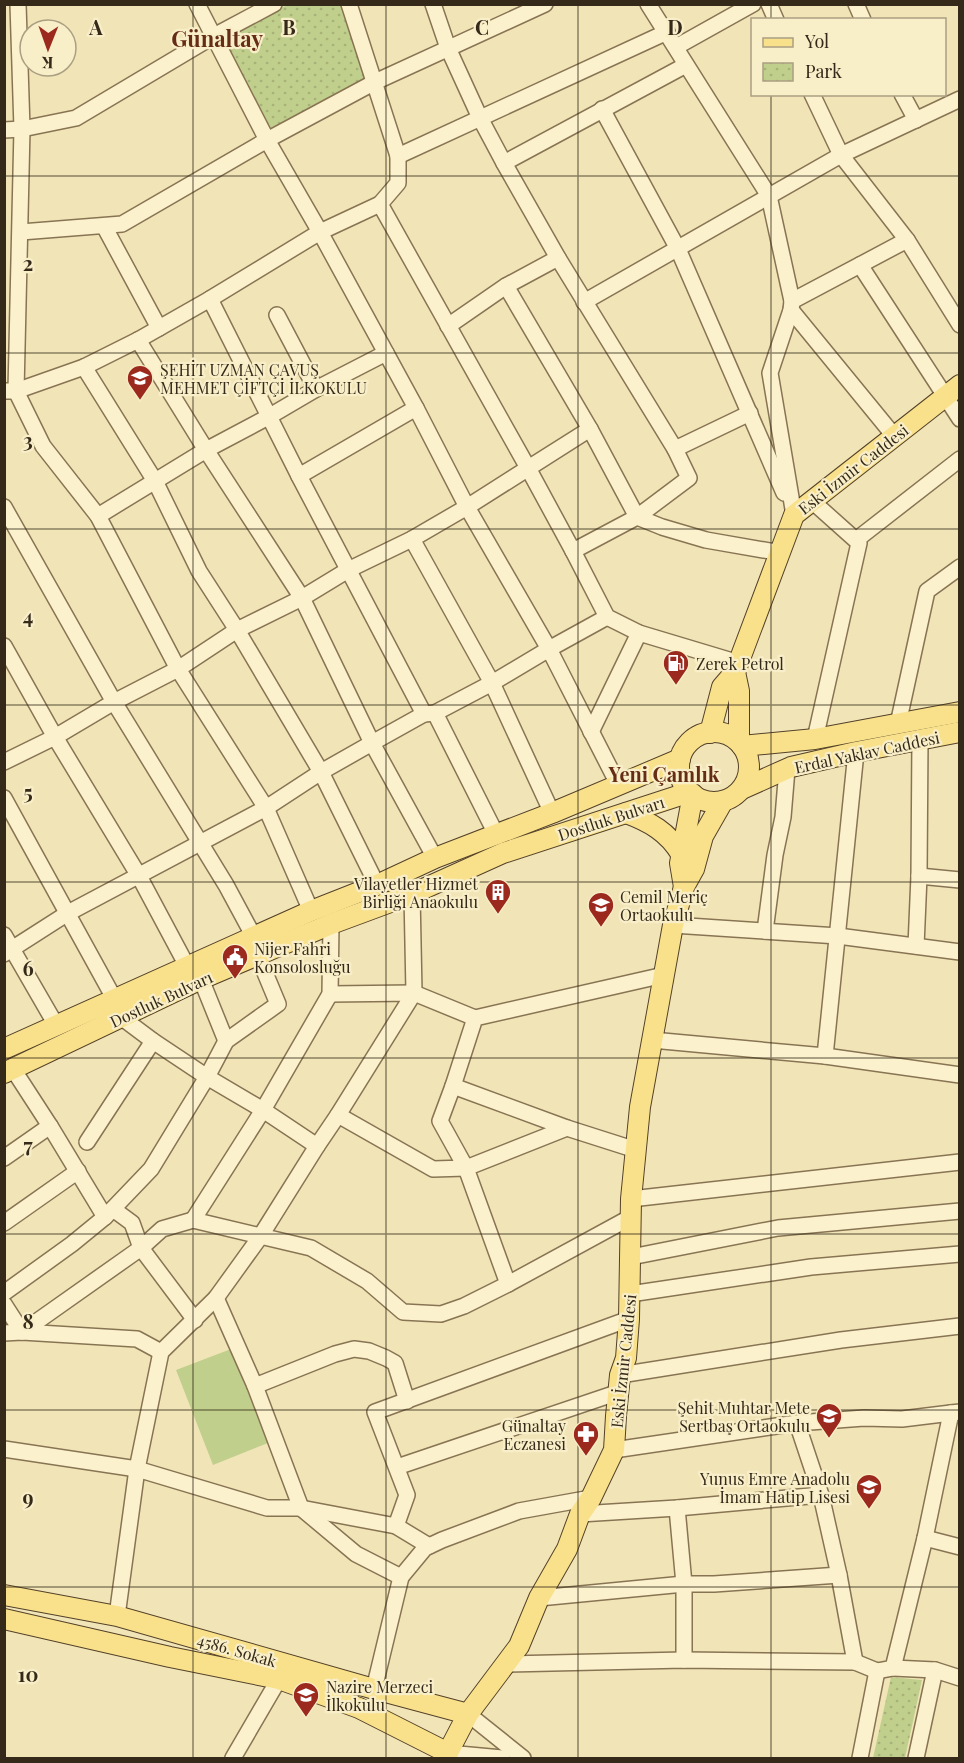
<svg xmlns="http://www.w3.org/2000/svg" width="964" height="1763" viewBox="0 0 964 1763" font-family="'Playfair Display',serif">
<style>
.park{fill:url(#park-dots)}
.garden{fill:#c1cf8c}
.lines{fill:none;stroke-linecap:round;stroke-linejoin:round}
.minor-casing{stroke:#887453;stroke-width:18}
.major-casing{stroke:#544128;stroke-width:22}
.minor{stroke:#fbf1cc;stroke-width:15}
.major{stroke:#f9e18b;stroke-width:20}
.grid{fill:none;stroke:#352919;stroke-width:1.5;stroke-opacity:0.55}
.labels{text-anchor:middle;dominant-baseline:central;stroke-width:4.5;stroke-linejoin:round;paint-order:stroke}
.poi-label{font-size:16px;fill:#352919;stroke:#f8eec8;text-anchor:start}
.street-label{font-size:16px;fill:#352919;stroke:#f8eec8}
.quarter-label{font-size:20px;font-weight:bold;fill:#652d15;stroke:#f8eec8}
.district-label{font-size:22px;font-weight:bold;fill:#652d15;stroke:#f8eec8}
.grid-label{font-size:20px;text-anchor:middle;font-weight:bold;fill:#352919;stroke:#f8eec8;stroke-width:4.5;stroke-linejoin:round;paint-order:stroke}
</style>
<defs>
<pattern id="park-dots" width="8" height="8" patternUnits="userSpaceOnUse" patternTransform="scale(1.5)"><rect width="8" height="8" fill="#c1cf8c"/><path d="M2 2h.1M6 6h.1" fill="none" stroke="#a6b278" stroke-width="1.8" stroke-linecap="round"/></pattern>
</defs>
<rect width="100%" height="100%" fill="#f1e5b8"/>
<g class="park">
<path d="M287 5H345L369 79 268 129 220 38Z"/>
<path d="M891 1677 922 1680 905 1758H873Z"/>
</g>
<path class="garden" d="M231 1349 268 1443 213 1465 176 1370Z"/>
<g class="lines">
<g class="minor-casing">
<g id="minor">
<path d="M18 4 22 129 16 391 43 446 98 516 178 669 266 808 311 911"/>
<path d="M197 4 267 140 320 232 416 408 467 507 549 649 618 784"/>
<path d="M349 4 398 156V183L380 204 528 468 573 551 607 617 639 633 739 663"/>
<path d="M433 4 448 48 480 118 504 163 558 258 675 449 689 478 637 517 573 551"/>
<path d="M648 4 769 196 792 301 791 310 770 373 794 515"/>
<path d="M769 4 776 20"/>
<path d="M856 4 863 20"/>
<path d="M676 47 753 4"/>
<path d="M812 94 841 155 907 240 960 325"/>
<path d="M902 94 916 120"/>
<path d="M602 109 678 249 784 493"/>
<path d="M4 130 22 129 76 118 212 37 274 4"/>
<path d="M398 156 667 32"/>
<path d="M504 163 686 65"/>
<path d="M104 226 159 328"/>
<path d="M21 232 122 224 267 140 375 82 545 4"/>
<path d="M860 265 960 419"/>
<path d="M506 286 590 429 637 517 662 527 706 540 781 553"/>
<path d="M210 299 299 476"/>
<path d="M792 301 907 240"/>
<path d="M584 302 841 155 960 99"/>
<path d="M791 310 895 437"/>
<path d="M448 326 506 286 558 258"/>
<path d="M138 340 206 450 302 598 372 743 435 858"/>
<path d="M84 367 155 481 199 571 237 630 321 772 377 885"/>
<path d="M316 389 386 353"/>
<path d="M4 391H16L84 367 138 340 210 299 320 232 380 204"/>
<path d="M416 408 299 476 424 714"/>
<path d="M675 449 750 413"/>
<path d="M812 501 859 543 815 739"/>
<path d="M4 507 114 702 226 885 254 937"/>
<path d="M98 516 206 450 270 416 316 389 277 315"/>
<path d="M412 539 492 683 552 813"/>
<path d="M856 540 960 459"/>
<path d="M4 646 55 737 139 876 187 966"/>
<path d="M435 713 496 834"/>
<path d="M898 724 927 591 960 567"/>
<path d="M591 732 639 633"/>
<path d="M4 762 55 737 114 702 178 669 237 630 302 598 348 570 412 539 467 507 590 429"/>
<path d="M4 798 115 1000"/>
<path d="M919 876 960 880"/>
<path d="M412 894 414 993 475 1018"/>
<path d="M673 925 838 936 960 952"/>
<path d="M765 931 775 855 783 817 787 769"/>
<path d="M4 935 56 1025"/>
<path d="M916 946 919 876 920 739"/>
<path d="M4 954 68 913 266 808 321 772 372 743 424 714 435 713 492 683 549 649 607 617"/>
<path d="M201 979 226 1041"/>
<path d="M330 994 414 993 338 1115"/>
<path d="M121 1017 153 1041 207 1077 263 1110 317 1146 338 1115 433 1169 466 1168 440 1121 453 1086 567 1128 636 1150"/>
<path d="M652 1040 825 1056 960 1075"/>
<path d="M825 1056 856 752"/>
<path d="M13 1069 50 1126 105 1217 151 1169 207 1077 226 1041 278 1004 258 956"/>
<path d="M453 1086 475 1018 664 975"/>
<path d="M87 1142 153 1041"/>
<path d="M4 1158 50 1126"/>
<path d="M631 1199 960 1162"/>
<path d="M113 1209 132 1223 141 1248 195 1320"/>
<path d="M193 1220 263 1110 330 994 331 924"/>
<path d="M4 1223 78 1171"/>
<path d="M631 1257 778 1228 960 1211"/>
<path d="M508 1284 466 1168 567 1128"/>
<path d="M4 1293 72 1244 105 1217"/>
<path d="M630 1294 811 1267 960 1254"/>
<path d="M216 1298 255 1386 301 1508 356 1554 401 1577"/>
<path d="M4 1304 22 1332 141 1248 162 1229 193 1220 311 1248 367 1281 403 1312 441 1314 464 1306 508 1284 631 1217"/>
<path d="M4 1333 22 1332 137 1339 161 1352"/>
<path d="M620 1375 841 1340 960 1326"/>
<path d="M255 1386 335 1354 354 1349 369 1351 386 1358 395 1363 407 1401"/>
<path d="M4 1449 137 1469 267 1508H301L396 1526 429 1546"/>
<path d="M614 1450 797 1423 864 1418 902 1419 951 1413"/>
<path d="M397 1467 619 1392"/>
<path d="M677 1508 684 1584V1660"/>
<path d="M580 1514 677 1508 821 1495"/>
<path d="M396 1526 407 1495 375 1412 629 1319"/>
<path d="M925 1538 960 1547"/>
<path d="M539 1598 684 1584H714L839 1575"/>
<path d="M117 1616 137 1469 161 1352 216 1298 260 1237 317 1146"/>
<path d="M855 1662 877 1671 893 1668 925 1538 951 1413 960 1412"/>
<path d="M507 1664 684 1660 855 1662 839 1575 821 1495 797 1423"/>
<path d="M893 1668 935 1670 960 1678"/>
<path d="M374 1689 401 1577 425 1548 442 1540 519 1511 591 1498"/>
<path d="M468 1714 523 1758"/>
<path d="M448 1753 502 1758"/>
<path d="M233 1758 279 1679"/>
<path d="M860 1758 877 1671"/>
<path d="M916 1758 935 1670"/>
</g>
</g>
<g class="major-casing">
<g id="major">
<path d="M735 672 739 691V742"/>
<circle cx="714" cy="767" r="35"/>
<path d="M710 733 722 687 735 672 794 515 960 385"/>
<path d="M742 746 815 739 960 712"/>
<path d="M742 789 791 767 856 752 960 732"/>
<path d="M626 813C650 822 668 832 681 854"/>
<path d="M684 887 680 863 693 794"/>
<path d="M4 1049 311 911 377 885 435 858 552 813 680 759"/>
<path d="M4 1073 201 979 331 924 412 894 503 853 690 792"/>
<path d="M4 1595 117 1616 374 1689 468 1714"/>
<path d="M4 1619 170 1657 279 1679 359 1708 448 1753"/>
<path d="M445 1758 468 1714 519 1646 539 1598 567 1549 580 1514 591 1498 614 1450 616 1416 620 1375 626 1358 629 1319 631 1199 640 1107 673 925 684 887 694 869 703 836 723 801"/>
</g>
</g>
<use href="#minor" class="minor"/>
<use href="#major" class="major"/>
</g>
<path class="grid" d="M193 4V1758M386 4V1758M578 4V1758M771 4V20M771 94V1758M4 176H960M4 353H960M4 529H960M4 705H960M4 882H960M4 1058H960M4 1234H960M4 1410H960M4 1587H960"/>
<defs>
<g id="school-pin" transform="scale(1.35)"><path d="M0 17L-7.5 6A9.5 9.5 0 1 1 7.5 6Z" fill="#9b291e" stroke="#f8eec8"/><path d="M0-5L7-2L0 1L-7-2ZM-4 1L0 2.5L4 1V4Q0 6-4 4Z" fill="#fff"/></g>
<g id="fuel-pin" transform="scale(1.35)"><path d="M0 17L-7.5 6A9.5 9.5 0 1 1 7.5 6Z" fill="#9b291e" stroke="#f8eec8"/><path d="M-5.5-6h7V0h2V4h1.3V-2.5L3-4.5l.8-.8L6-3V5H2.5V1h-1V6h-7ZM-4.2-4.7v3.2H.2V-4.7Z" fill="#fff"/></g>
<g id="building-pin" transform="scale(1.35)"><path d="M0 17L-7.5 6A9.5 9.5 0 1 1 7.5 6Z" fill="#9b291e" stroke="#f8eec8"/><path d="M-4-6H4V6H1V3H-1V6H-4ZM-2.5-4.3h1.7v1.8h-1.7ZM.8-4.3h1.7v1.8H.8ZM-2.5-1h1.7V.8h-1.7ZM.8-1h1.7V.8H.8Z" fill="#fff"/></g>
<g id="civic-pin" transform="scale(1.35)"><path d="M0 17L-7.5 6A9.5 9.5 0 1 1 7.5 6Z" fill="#9b291e" stroke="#f8eec8"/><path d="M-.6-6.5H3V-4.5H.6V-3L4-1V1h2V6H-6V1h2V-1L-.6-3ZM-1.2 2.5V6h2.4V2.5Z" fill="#fff"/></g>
<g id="pharmacy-pin" transform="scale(1.35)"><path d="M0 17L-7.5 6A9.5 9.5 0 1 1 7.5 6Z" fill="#9b291e" stroke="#f8eec8"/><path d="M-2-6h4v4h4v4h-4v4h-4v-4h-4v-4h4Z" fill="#fff"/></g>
</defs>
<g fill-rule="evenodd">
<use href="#school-pin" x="140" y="378"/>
<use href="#fuel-pin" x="676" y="663"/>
<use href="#building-pin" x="498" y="892"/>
<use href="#school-pin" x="601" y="905"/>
<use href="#civic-pin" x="235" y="957"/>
<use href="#school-pin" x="829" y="1416"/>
<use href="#pharmacy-pin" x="586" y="1434"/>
<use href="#school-pin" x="869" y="1487"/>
<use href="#school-pin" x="306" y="1695"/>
</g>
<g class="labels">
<g class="poi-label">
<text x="160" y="369">ŞEHİT UZMAN ÇAVUŞ<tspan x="160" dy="18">MEHMET ÇİFTÇİ İLKOKULU</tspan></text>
<text x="696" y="663">Zerek Petrol</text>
<text x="478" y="883" text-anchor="end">Vilayetler Hizmet<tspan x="478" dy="18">Birliği Anaokulu</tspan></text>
<text x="620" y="896">Cemil Meriç<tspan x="620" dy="18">Ortaokulu</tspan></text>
<text x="254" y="948">Nijer Fahri<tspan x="254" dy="18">Konsolosluğu</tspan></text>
<text x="810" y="1407" text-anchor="end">Şehit Muhtar Mete<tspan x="810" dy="18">Sertbaş Ortaokulu</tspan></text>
<text x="566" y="1425" text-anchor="end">Günaltay<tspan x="566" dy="18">Eczanesi</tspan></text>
<text x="850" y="1478" text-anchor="end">Yunus Emre Anadolu<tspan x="850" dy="18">İmam Hatip Lisesi</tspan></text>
<text x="326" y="1686">Nazire Merzeci<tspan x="326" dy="18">İlkokulu</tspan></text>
</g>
<g class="street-label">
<text transform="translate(853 469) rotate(-38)">Eski İzmir Caddesi</text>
<text transform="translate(867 752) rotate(-12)">Erdal Yaklav Caddesi</text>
<text transform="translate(611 818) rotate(-18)">Dostluk Bulvarı</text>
<text transform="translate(161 999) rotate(-25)">Dostluk Bulvarı</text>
<text transform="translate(623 1361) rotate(-84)">Eski İzmir Caddesi</text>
<text transform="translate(237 1650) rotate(16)">4586. Sokak</text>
</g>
<g class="quarter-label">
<text x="664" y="773">Yeni Çamlık</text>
</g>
<g class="district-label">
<text x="217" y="38">Günaltay</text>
</g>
</g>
<g class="grid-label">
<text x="96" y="35">A</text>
<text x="289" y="35">B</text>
<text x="482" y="35">C</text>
<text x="675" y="35">D</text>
<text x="28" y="271">2</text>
<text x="28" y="448">3</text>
<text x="28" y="624">4</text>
<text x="28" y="800">5</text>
<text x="28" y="976">6</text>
<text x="28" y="1153">7</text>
<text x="28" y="1329">8</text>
<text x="28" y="1505">9</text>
<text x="28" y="1682">10</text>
</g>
<rect width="964" height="1763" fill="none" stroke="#352919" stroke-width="12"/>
<rect x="751" y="18" width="195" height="78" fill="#f8eec8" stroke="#aa9f82" stroke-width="1.5"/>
<rect x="763" y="38" width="30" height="9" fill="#f9e18b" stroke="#aa9f82" stroke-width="1.5"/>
<text x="805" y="48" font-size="18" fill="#352919">Yol</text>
<rect x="763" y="63" width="30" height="18" fill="url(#park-dots)" stroke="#aa9f82" stroke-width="1.5"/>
<text x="805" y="78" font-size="18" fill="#352919">Park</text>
<g transform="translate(48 48) rotate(181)"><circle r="28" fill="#f8eec8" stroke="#aa9f82" stroke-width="1.5"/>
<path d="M0-4.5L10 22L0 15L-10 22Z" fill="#9b291e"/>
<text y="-9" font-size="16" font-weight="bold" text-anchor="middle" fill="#352919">K</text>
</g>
</svg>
